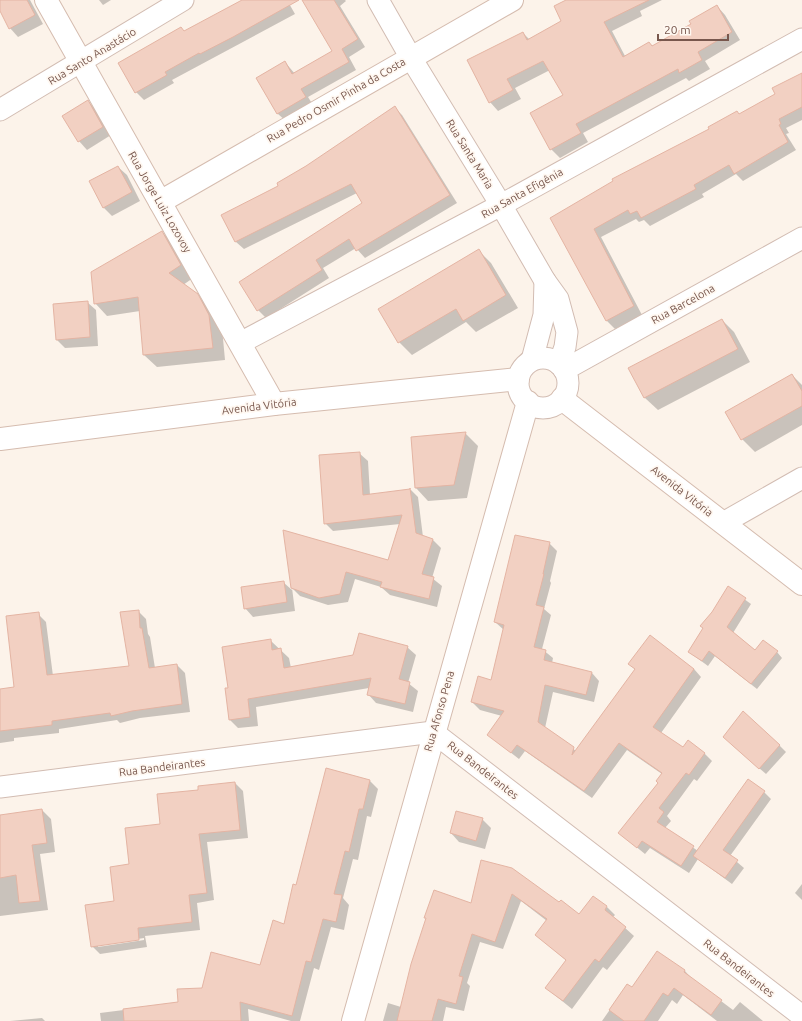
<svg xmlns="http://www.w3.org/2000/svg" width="802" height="1021" viewBox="0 0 802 1021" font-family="Ubuntu,sans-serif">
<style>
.shadow{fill:#0003;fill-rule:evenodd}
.building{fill:#f2d0c2;stroke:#e4b4a3}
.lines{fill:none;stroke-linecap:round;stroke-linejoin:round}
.street-casing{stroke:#d2bcb2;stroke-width:23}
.secondary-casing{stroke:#d5bcaf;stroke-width:24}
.street{stroke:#fff;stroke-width:21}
.secondary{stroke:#fff;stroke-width:22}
.labels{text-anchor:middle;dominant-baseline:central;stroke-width:3.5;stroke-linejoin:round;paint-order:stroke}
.street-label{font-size:11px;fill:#78574d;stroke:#fff8f1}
</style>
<rect width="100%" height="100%" fill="#fcf3ea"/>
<g class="shadow">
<path d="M0 0H30L43 24 18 37 10 28 0 9Z"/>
<path d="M99 0H111L103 5Z"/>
<path d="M244 0H287L295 14 172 80 174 83 144 100 136 92 185 32Z"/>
<path d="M303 0H345L346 1 340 6 365 47 349 57 356 70 308 97 313 105 286 121 278 114 257 78 285 62 295 74 334 52Z"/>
<path d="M568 0H662L640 11 642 16 612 31 625 56 649 43 653 46 692 24 717 6 725 15 740 40 705 61 710 69 689 81 686 78 583 133 588 142 560 158 551 149 565 95 550 70 515 88 521 99 498 111 490 102 523 33 530 40 563 21Z"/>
<path d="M802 76V120L786 128 789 133 786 134 796 150 743 181 736 174 702 194 704 197 650 226 644 220 639 222 636 219 601 237 642 315 615 329 607 321 551 218 776 95Z"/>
<path d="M88 101 96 110 111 135 87 150 79 141Z"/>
<path d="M395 108 402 115 457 203 365 258 356 248 323 268 329 278 266 318 258 310 363 204 357 193 244 249 236 242 222 215 280 186Z"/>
<path d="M118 167 127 175 140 201 112 216 103 207Z"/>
<path d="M162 232 174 244 193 278 183 285 197 295 210 308 222 328 225 360 157 367 144 355 140 311 107 316 95 303Z"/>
<path d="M478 250 491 263 518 308 476 332 466 322 412 355 399 342Z"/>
<path d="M87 302 96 310 98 346 65 348 57 340Z"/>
<path d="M722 320 734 332 750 362 658 410 645 398 630 369Z"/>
<path d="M792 375 802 385V425L755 452 742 439Z"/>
<path d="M466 434 478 446 467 498 428 501 416 488 412 438Z"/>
<path d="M359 453 368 461 370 495 411 490 418 497 423 537 433 540 441 548 432 578 442 586 437 607 390 595 381 587 355 579 348 602 328 605 300 596 292 588 295 611 253 617 245 608 283 582 292 590 284 531 389 561 400 524 333 531 325 523Z"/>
<path d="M549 543 557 551 550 581 551 583 544 609 551 615 542 649 553 658 552 663 592 673 599 681 594 702 553 692 545 728 576 751 636 670 629 664 694 669 701 677 661 733 683 749 704 753 712 761 697 781 694 779 667 816 671 821 665 828 698 851 764 792 771 799 730 856 744 868 732 884 698 859 689 873 650 848 645 854 619 833 659 783 662 774 627 750 592 798 525 751 519 759 488 735 502 716 480 710 472 702 492 681 504 630 495 622Z"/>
<path d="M729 588 751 604 733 633 755 651 777 652 782 658 757 689 715 656 708 666 689 652Z"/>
<path d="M138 611 146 619 148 634 150 637 155 668 177 665 185 673 190 712 140 718 120 723 117 720 59 729V733L14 738V741L0 743V690L15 688 38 614 46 622 53 676 130 667Z"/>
<path d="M271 641 289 658 291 668 407 647 416 655 408 683 418 691 413 712 376 703 368 694 369 688 256 707 258 726 238 728 230 720 226 689H229Z"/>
<path d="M731 744 779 745 786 752 766 774Z"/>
<path d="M327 769 370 781 378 789 371 817 367 816 358 860 353 859 343 898 349 905 344 930 331 927 319 970 314 968 300 1021H291L248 1009 249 1021H101L100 1013 179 1003 203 988 261 966 285 925 297 886Z"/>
<path d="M235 783 243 791 248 838 207 842 214 900 197 903 200 930 145 936 147 947 100 954 92 946 116 902 130 865 161 825ZM144 938V940L98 947V945Z"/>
<path d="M42 810 51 819 55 852 40 854 48 910 0 916V823Z"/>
<path d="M482 819 491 828 485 849 459 842 451 833Z"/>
<path d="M482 862 579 916 607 907 615 915 613 917 634 936 607 970 603 967 572 1009 546 988 567 961 536 935 547 921 521 901 503 949 480 942 467 983 470 986 464 1011 446 1007 443 1021H383L388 1003 401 1007 472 905Z"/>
<path d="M802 884V900L795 893Z"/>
<path d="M657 952 685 971 693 980 733 1010 740 1002 763 1021H717L683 995 677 1004 672 1000 658 1021H602L627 985 632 989Z"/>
<path d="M42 1018 45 1021H10Z"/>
</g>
<g class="building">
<path d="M0 0H27L35 15 9 29 0 11Z"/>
<path d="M242 0H299L233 37 200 54 199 53 165 72 167 75 135 93 118 63 181 27 184 31Z"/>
<path d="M302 0H334L358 39 342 49 349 62 301 89 306 97 277 114 256 78 285 61 292 74 332 51Z"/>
<path d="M566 0H649L604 22 623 57 649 42 652 46 691 24 689 21 717 5 732 32 698 52 702 60 679 73 678 69 576 124 581 133 550 150 530 113 563 95 543 61 507 79 513 90 489 103 467 60 523 32 527 40 561 21 554 6Z"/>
<path d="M802 73V107L779 119 781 124 779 125 788 142 734 174 729 165 694 185 696 189 641 218 637 211 630 214 628 210 594 229 634 306 606 321 550 218 613 181 612 179 709 129 708 127 737 111 739 114 775 94 772 88Z"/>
<path d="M88 100 103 127 78 142 62 116Z"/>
<path d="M395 106 450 195 356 251 349 239 316 260 322 270 257 311 239 282 362 203 351 184 235 242 221 215 278 186 277 183 306 166Z"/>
<path d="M118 166 132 192 103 208 89 181Z"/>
<path d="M162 231 181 265 169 273 198 294 209 315 213 348 143 355 138 297 94 304 91 272Z"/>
<path d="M479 249 506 295 463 321 456 309 398 343 378 309Z"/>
<path d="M88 301 90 337 56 340 53 304Z"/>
<path d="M722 319 738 349 644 398 628 368Z"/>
<path d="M792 374 802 391V406L741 440 725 412Z"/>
<path d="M466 432 454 485 415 488 411 437Z"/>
<path d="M360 452 363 495 410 489V488L416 533 433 539 422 574 434 577 429 599 380 587 382 582 346 572 340 594 319 598 291 588 283 530 388 560 402 515 324 524 319 455Z"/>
<path d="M515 535 550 542 543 574H544L536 605 544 607 534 647 546 650 544 660 592 672 586 695 545 685 538 722 574 747 572 755 635 669 628 664 650 635 694 669 653 727 683 747 688 740 705 753 689 775 686 773 659 808 664 812 657 822 694 846 681 866 642 841 637 848 618 833 658 783 656 781 662 773 619 743 584 791 517 745 511 753 487 735 504 711 471 702 478 676 491 680 504 625 494 622Z"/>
<path d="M284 581 287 602 244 609 241 587Z"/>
<path d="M728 586 746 598 727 627 755 650 763 640 778 651 751 684 709 651 702 661 688 652 703 628 700 626 712 612Z"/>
<path d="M139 610 140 628H142L149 668 177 664 182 704 132 711 111 716 110 713 52 721V725L0 731V689L14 687 6 616 39 612 47 675 129 666 120 612Z"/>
<path d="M359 633 408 646 399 679 410 682 405 704 367 695 371 678 248 699 250 717 229 720 225 688H228L222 647 271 639 272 650 281 648 284 668 353 655Z"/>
<path d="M743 711 780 745 759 769 723 737Z"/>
<path d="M326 768 370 780 363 809H359L349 852 345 851 334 894 342 895 336 922 323 919 311 962 306 961 292 1016 240 1002 241 1021H124L123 1009 178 1002 177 989 202 988 211 952 260 965 273 920 284 924 293 884 296 885Z"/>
<path d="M748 779 765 791 723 850 738 860 725 878 693 856Z"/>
<path d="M235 782 240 830 199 834 207 893 189 895 192 922 138 928 139 940 91 947 85 905 114 901 110 867 129 864 125 828 160 824 157 794 198 790V786Z"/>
<path d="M42 809 47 843 32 845 40 901 19 903 16 875 0 878V815Z"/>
<path d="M456 811 483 818 476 841 450 833Z"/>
<path d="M481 860 512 868 559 902 561 900 579 914 593 896 607 906 605 910 626 927 599 962 595 959 563 1001 545 988 566 960 535 935 547 919 512 894 495 942 472 934 459 976 463 977 456 1004 438 999 432 1021H397L411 964 426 918H424L434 890 471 903Z"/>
<path d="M657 951 685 970 684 972 722 1000 711 1015 674 988 668 996 663 993 644 1021H624L609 1010 627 984 632 987Z"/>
</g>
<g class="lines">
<g class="street-casing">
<g id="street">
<path d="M378 0 411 58 501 205 545 281 558 299 567 332 565 347 559 364"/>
<path d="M0 110 183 0"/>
<path d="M240 343 501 205 802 39"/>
<circle cx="543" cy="383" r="25"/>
<path d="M532 360 544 315 545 281"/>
<path d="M564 370 802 238"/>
<path d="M723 523 802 478"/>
<path d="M0 787 433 732 802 1016"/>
</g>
</g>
<g class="secondary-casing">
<g id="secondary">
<path d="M46 0 274 404"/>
<path d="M160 202 512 0"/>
<path d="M562 399 802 584"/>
<path d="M0 439 274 404 518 379"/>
<path d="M353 1021 528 402"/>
</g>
</g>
<use href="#street" class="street"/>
<use href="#secondary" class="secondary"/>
</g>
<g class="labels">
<g class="street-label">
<text transform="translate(92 56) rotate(-31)">Rua Santo Anastácio</text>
<text transform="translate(336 100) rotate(-30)">Rua Pedro Osmir Pinha da Costa</text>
<text transform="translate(470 154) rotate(58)">Rua Santa Maria</text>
<text transform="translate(522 193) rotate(-29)">Rua Santa Efigênia</text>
<text transform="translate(160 202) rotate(60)">Rua Jorge Luiz Lozovoy</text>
<text transform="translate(683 304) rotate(-29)">Rua Barcelona</text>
<text transform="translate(259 406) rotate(-7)">Avenida Vitória</text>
<text transform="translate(682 491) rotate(38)">Avenida Vitória</text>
<text transform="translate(439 711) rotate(-74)">Rua Afonso Pena</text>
<text transform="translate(162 767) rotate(-7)">Rua Bandeirantes</text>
<text transform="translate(483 770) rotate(38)">Rua Bandeirantes</text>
<text transform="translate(739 968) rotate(38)">Rua Bandeirantes</text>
</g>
</g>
<path d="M658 34v6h70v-6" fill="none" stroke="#78574d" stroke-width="2"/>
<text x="664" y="34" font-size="12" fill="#78574d" stroke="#fff8f1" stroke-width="3" paint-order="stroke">20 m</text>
</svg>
